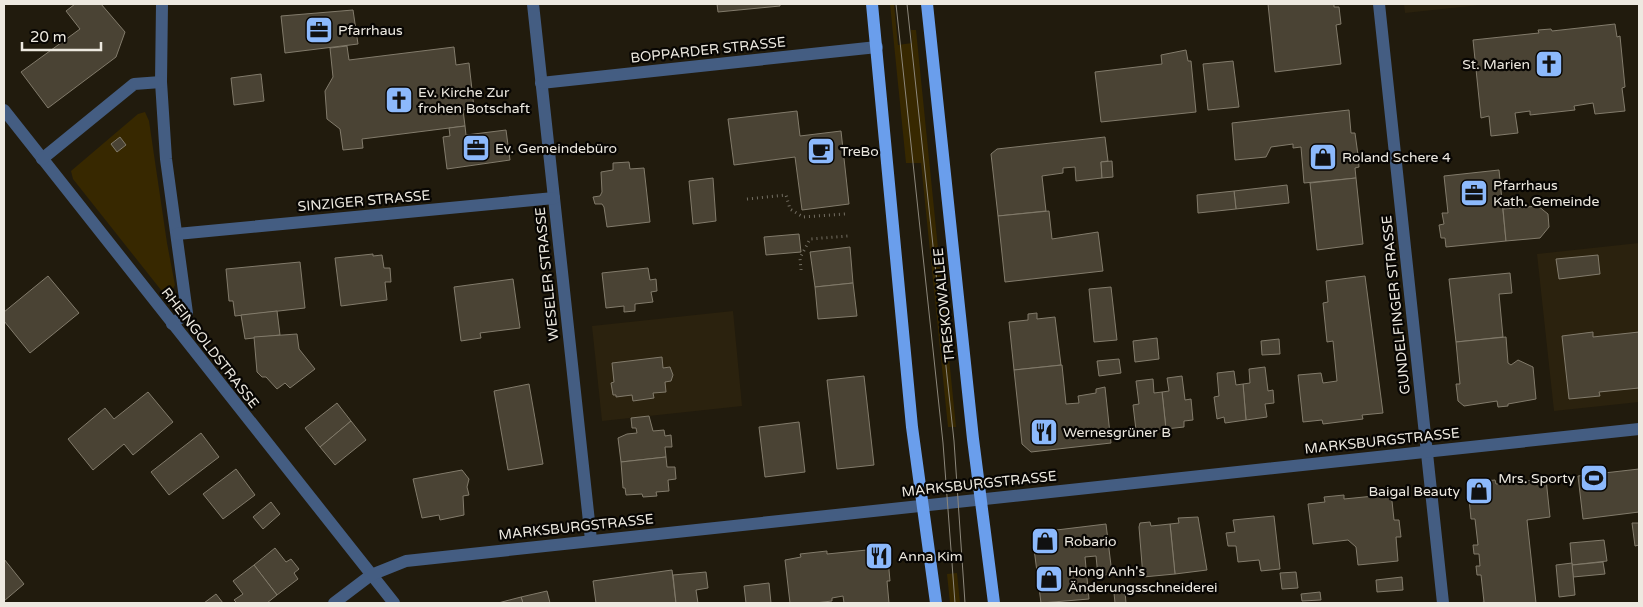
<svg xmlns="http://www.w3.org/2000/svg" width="1643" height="607" viewBox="0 0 1643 607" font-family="'Varela Round',sans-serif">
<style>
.built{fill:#2b220e}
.green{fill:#372800}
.building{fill:#4a4334;stroke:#827b6b}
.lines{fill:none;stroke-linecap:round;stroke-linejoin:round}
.path{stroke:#736e62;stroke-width:3;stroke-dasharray:1 4;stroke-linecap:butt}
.minor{stroke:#445d82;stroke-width:12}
.major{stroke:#6a9eec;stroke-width:12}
.tram{stroke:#8c877b;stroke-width:1}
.labels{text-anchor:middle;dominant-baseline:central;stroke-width:4.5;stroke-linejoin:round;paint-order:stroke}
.poi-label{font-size:14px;fill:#ede9e0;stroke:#080603;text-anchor:start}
.street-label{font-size:14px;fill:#ede9e0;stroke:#080603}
</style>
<rect width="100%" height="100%" fill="#211b0d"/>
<g class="built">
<path d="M1404 4H1489L1405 13Z"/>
<path d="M1639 243V402L1554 411 1537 254Z"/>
<path d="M733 311 742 406 602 421 592 326Z"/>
</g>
<g class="green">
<path d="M890 4H894L898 45 912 43 911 30H916L956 427H948L921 163H906Z"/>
<path d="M145 112 149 121 167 243 175 285 172 291 165 292 161 290 73 179 71 171 138 114Z"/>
<path d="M957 573 960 603H950L947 574Z"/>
</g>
<g class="building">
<path d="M75 4H101L125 32 116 57 48 108 21 72 80 29 66 11Z"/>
<path d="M717 4H780V6L718 12Z"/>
<path d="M1268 4H1334V7H1339L1341 24 1336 25 1341 64 1275 72Z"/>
<path d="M353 10 358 44 285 53 281 16Z"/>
<path d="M1615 24 1617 37 1620 36 1625 87 1622 88 1625 111 1595 114 1593 103 1574 106 1575 110 1530 115V111L1515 113 1518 133 1491 136 1489 116 1481 118 1473 40 1539 33 1538 30 1551 29 1552 31Z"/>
<path d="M347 46 349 60 454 47 456 65 469 63 474 108 463 110 465 126 362 139 363 148 343 150 340 129 327 119 325 91 333 77 330 48Z"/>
<path d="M1186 50 1188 61H1191L1196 112 1101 122 1095 72 1162 64 1161 55Z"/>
<path d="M1233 61 1239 107 1208 110 1203 64Z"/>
<path d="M261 74 264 101 234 105 231 78Z"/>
<path d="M1349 110 1351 133H1355L1358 155 1359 167 1355 168 1356 178 1304 183 1301 147 1293 148V144L1271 147 1266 157 1235 160 1232 123Z"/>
<path d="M797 111 800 136 841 131 849 204 802 210 795 157 734 165 728 119Z"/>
<path d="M465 126 466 135 506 130 510 160 447 169 443 137 450 136 449 128Z"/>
<path d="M120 137 126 145 117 152 111 144Z"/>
<path d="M1105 137 1108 161 1101 162 1102 178 1076 181 1075 167 1063 168V173L1042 176 1046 211 998 216 991 154 997 149Z"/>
<path d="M1112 161 1113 177 1102 178 1101 162Z"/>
<path d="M629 162 630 169 644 168 650 222 607 227 604 207 602 204H595L593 197 600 196 602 192 601 172 613 170V163Z"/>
<path d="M1499 170 1506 241 1446 247 1445 238H1441L1439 225 1444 224 1442 213H1448L1444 176Z"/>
<path d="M713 178 716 221 693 224 689 181Z"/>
<path d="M1356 178 1363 244 1317 250 1310 183Z"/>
<path d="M1287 185 1289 203 1236 209 1234 191Z"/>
<path d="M1234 191 1236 209 1198 213 1197 195Z"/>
<path d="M1538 206 1548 214 1549 227 1540 238 1506 241 1503 209Z"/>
<path d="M1049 211 1052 239 1098 232 1103 271 1005 282 998 216Z"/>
<path d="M799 234 801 252 766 255 764 237Z"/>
<path d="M850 247 853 283 815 287 810 252Z"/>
<path d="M373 254V256L382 255 384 268H390L391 282H385L387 300 341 306 335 258Z"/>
<path d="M1598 255 1600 274 1559 279 1556 259Z"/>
<path d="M300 262 305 308 235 316 233 301H229L226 269Z"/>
<path d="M648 268 650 280 656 279 657 291 651 292 653 302 635 304V311L624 312V306L606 308 602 273Z"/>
<path d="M1510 273 1512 293 1499 294 1503 337 1456 342 1449 279Z"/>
<path d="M48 276 79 313 30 353 4 321V312Z"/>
<path d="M1365 276 1383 413 1362 415 1363 419 1323 424 1322 420 1303 422 1298 375 1321 373 1323 383 1337 381 1333 341 1327 342 1323 303 1328 302 1326 281Z"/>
<path d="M513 279 520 328 480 333 481 338 461 341 454 287Z"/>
<path d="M853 283 857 316 818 319 815 287Z"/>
<path d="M1111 287 1117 340 1094 342 1089 289Z"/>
<path d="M277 311 280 335 245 339 241 315Z"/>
<path d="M1037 313V319L1055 317 1061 365 1014 370 1009 322 1028 320V314Z"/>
<path d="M1593 332V337L1639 332V388L1599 392 1600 396 1569 399 1562 336Z"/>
<path d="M297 334 299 349 315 369 290 388 285 383 277 389 266 377H262L257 372 254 337Z"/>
<path d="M1506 337 1508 363 1511 365 1518 360 1533 367 1536 399 1508 404V406L1498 407 1497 401 1464 406 1458 401 1456 384H1460L1456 342Z"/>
<path d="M1157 338 1159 359 1135 362 1133 341Z"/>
<path d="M1279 339 1280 354 1262 355 1261 341Z"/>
<path d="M662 357 663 368 670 367 673 375 671 381 665 382 666 392 653 393 654 398 633 401 632 395 616 397V395H613L611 383 614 382 612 363Z"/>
<path d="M1119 359 1121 373 1099 376 1097 361Z"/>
<path d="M1062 365 1066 404 1079 403 1078 396 1096 393V389L1105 387 1111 443 1031 452 1022 444 1014 370Z"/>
<path d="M1265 367 1268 391 1273 390 1274 403 1265 404 1267 417 1246 420 1243 384 1250 383 1249 369Z"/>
<path d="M1234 371 1236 385 1243 384 1246 420 1225 423 1224 417 1217 419 1214 397 1219 396 1217 373Z"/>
<path d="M864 376 874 465 837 469 827 380Z"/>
<path d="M1182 376 1185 400 1191 399 1193 420 1184 421V427L1166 429 1162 392 1169 391 1167 378Z"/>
<path d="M1153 379 1154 393 1162 392 1166 429 1146 431 1145 429 1136 430 1133 405 1139 404 1136 381Z"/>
<path d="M529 384 543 464 508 470 494 391Z"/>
<path d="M148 392 173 422 133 455 124 444 93 470 68 439 105 408 114 419Z"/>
<path d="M337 403 351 421 320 447 305 428Z"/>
<path d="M649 416 653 431 664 430 665 436 671 435 672 447H665L666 457 621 462 618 438 627 434 637 433 636 428H632L631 418Z"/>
<path d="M351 421 366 440 335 465 320 447Z"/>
<path d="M799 422 805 472 765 477 759 427Z"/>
<path d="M201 433 219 457 169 495 151 472Z"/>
<path d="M666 457 667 467H675L676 479 668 480 669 491 656 492 657 496 643 497 642 494 626 495 625 488H623L621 462Z"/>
<path d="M236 469 255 495 223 519 203 494Z"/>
<path d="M1639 469V512L1583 519 1578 476Z"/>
<path d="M462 470 469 479 467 487 469 495 463 496 464 515 440 520 439 515 422 518 413 479Z"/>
<path d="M1546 479 1550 517 1527 520 1536 603H1480L1484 602 1481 575H1477L1476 566H1480L1479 554H1474L1473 545H1478L1475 519H1471L1468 488 1473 482 1495 480 1496 484Z"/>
<path d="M1344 495V499L1384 495 1392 501 1394 520H1399L1401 537H1396L1398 561 1358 565 1356 547 1348 540 1313 544 1308 504 1325 502 1324 497Z"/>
<path d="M271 502 280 514 263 529 253 517Z"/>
<path d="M1274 516 1280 569 1261 571 1259 560 1238 562 1236 546H1228L1226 533 1235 532 1233 520Z"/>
<path d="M1198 517 1207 570 1175 574 1170 524 1179 523 1178 518Z"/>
<path d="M1150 522 1151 526 1170 524 1175 574 1143 577 1139 527 1140 523Z"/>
<path d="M1632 523H1639V545L1635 546Z"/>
<path d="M1106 524 1112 574 1098 576 1096 556 1085 557 1089 599 1041 603 1033 541 1040 532Z"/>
<path d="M1604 540 1607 561 1572 565 1570 543Z"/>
<path d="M275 548 286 562 291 559 299 569 294 573 298 579 277 595 254 565Z"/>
<path d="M887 548 890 581H887L889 603H844L843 596 832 598V601L815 603H790L785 560 801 557 800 554 827 551V554Z"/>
<path d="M4 559 24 584 4 601Z"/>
<path d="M1603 562 1605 574 1573 577 1572 565Z"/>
<path d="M1572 563 1575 595 1559 597 1556 565Z"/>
<path d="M254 565 277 595 267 603H237L234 600 243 594 233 581Z"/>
<path d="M672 570 676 603H596L593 581Z"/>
<path d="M706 572 708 588 696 590 698 603H676L673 575Z"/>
<path d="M1296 572 1298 588 1282 589 1280 573Z"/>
<path d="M1402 577 1403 590 1377 592 1376 580Z"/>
<path d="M769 583 771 603H746L744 586Z"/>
<path d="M547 591 550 603H523L521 597Z"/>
<path d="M1125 592 1126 603H1115L1114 593Z"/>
<path d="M1320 592 1321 600 1302 601 1301 594Z"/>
<path d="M216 594 223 603H204Z"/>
<path d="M521 597 523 603H498Z"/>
</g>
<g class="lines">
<g class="path">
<path d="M747 199 786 195 790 209 803 217 845 214"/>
<path d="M801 270 800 258 810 239 848 236"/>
</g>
<g class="minor">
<path d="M162 4 161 82 166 159 187 313 172 324"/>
<path d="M533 4 591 540"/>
<path d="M1379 4 1443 603"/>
<path d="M541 83 877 47"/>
<path d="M4 110 394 603"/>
<path d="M42 159 134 84 161 82"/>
<path d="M177 234 554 198"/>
<path d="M334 603 371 575 406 561 1639 429"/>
</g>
<g class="major">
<path d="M872 4 912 427 936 603"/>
<path d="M927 4 973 439 994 603"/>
</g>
<g class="tram">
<path d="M896 4 943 443 955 603"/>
<path d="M907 4 954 441 965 603"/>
</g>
</g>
<defs>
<g id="office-square" transform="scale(1.4375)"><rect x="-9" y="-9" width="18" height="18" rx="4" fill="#8cb9fc" stroke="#080603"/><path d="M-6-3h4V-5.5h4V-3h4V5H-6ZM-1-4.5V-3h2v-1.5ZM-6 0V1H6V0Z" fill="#111"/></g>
<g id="church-square" transform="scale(1.4375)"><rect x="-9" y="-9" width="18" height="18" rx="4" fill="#8cb9fc" stroke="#080603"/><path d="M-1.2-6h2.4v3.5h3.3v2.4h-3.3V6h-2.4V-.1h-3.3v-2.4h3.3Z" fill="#111"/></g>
<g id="cafe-square" transform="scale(1.4375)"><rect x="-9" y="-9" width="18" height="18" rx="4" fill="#8cb9fc" stroke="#080603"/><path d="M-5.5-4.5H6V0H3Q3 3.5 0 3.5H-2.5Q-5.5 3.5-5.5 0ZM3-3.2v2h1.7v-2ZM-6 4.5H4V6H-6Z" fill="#111"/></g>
<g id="shop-square" transform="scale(1.4375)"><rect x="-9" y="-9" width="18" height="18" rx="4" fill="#8cb9fc" stroke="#080603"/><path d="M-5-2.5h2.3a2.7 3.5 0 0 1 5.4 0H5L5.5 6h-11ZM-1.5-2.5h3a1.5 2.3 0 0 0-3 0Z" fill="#111"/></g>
<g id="restaurant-square" transform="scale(1.4375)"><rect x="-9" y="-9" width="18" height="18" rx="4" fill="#8cb9fc" stroke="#080603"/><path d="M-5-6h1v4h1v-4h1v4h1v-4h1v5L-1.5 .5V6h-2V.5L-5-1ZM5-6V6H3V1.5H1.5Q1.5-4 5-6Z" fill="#111"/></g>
<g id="stadium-square" transform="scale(1.4375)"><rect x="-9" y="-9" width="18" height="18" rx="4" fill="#8cb9fc" stroke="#080603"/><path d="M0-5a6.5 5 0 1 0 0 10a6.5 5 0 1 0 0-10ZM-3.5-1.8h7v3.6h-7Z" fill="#111"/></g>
</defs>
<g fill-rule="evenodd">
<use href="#office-square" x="319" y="30"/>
<use href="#church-square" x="1549" y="64"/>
<use href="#church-square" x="399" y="100"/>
<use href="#office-square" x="476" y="148"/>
<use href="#cafe-square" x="821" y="151"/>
<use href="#shop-square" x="1323" y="157"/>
<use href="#office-square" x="1474" y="193"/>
<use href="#restaurant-square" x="1044" y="432"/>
<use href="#stadium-square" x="1594" y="478"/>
<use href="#shop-square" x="1479" y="491"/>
<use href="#shop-square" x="1045" y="541"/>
<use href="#restaurant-square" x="879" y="556"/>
<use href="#shop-square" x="1049" y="579"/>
</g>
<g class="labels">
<g class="poi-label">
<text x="338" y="30">Pfarrhaus</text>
<text x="1530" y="64" text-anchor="end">St. Marien</text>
<text x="418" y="92">Ev. Kirche Zur<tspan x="418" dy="16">frohen Botschaft</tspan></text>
<text x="495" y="148">Ev. Gemeindebüro</text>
<text x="840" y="151">TreBo</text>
<text x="1342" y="157">Roland Schere 4</text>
<text x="1493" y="185">Pfarrhaus<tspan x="1493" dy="16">Kath. Gemeinde</tspan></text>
<text x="1063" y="432">Wernesgrüner B</text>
<text x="1575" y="478" text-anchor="end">Mrs. Sporty</text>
<text x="1460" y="491" text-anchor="end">Baigal Beauty</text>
<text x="1064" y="541">Robario</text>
<text x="898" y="556">Anna Kim</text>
<text x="1068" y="571">Hong Anh's<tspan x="1068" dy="16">Änderungsschneiderei</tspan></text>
</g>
<g class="street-label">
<text transform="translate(708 50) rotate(-6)">BOPPARDER STRASSE</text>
<text transform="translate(364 201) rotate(-5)">SINZIGER STRASSE</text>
<text transform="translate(547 274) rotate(-96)">WESELER STRASSE</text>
<text transform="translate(944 305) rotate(-96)">TRESKOWALLEE</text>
<text transform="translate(1396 305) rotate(-96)">GUNDELFINGER STRASSE</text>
<text transform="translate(210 348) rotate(52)">RHEINGOLDSTRASSE</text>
<text transform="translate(1382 441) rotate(-6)">MARKSBURGSTRASSE</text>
<text transform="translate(979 484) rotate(-6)">MARKSBURGSTRASSE</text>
<text transform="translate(576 527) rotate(-6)">MARKSBURGSTRASSE</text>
</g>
</g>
<rect width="1643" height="607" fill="none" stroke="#ede9e0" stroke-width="10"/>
<path d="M22 42v8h79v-8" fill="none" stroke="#ede9e0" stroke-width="2.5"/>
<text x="30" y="42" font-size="15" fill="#ede9e0" stroke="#080603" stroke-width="4" paint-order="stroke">20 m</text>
</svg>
